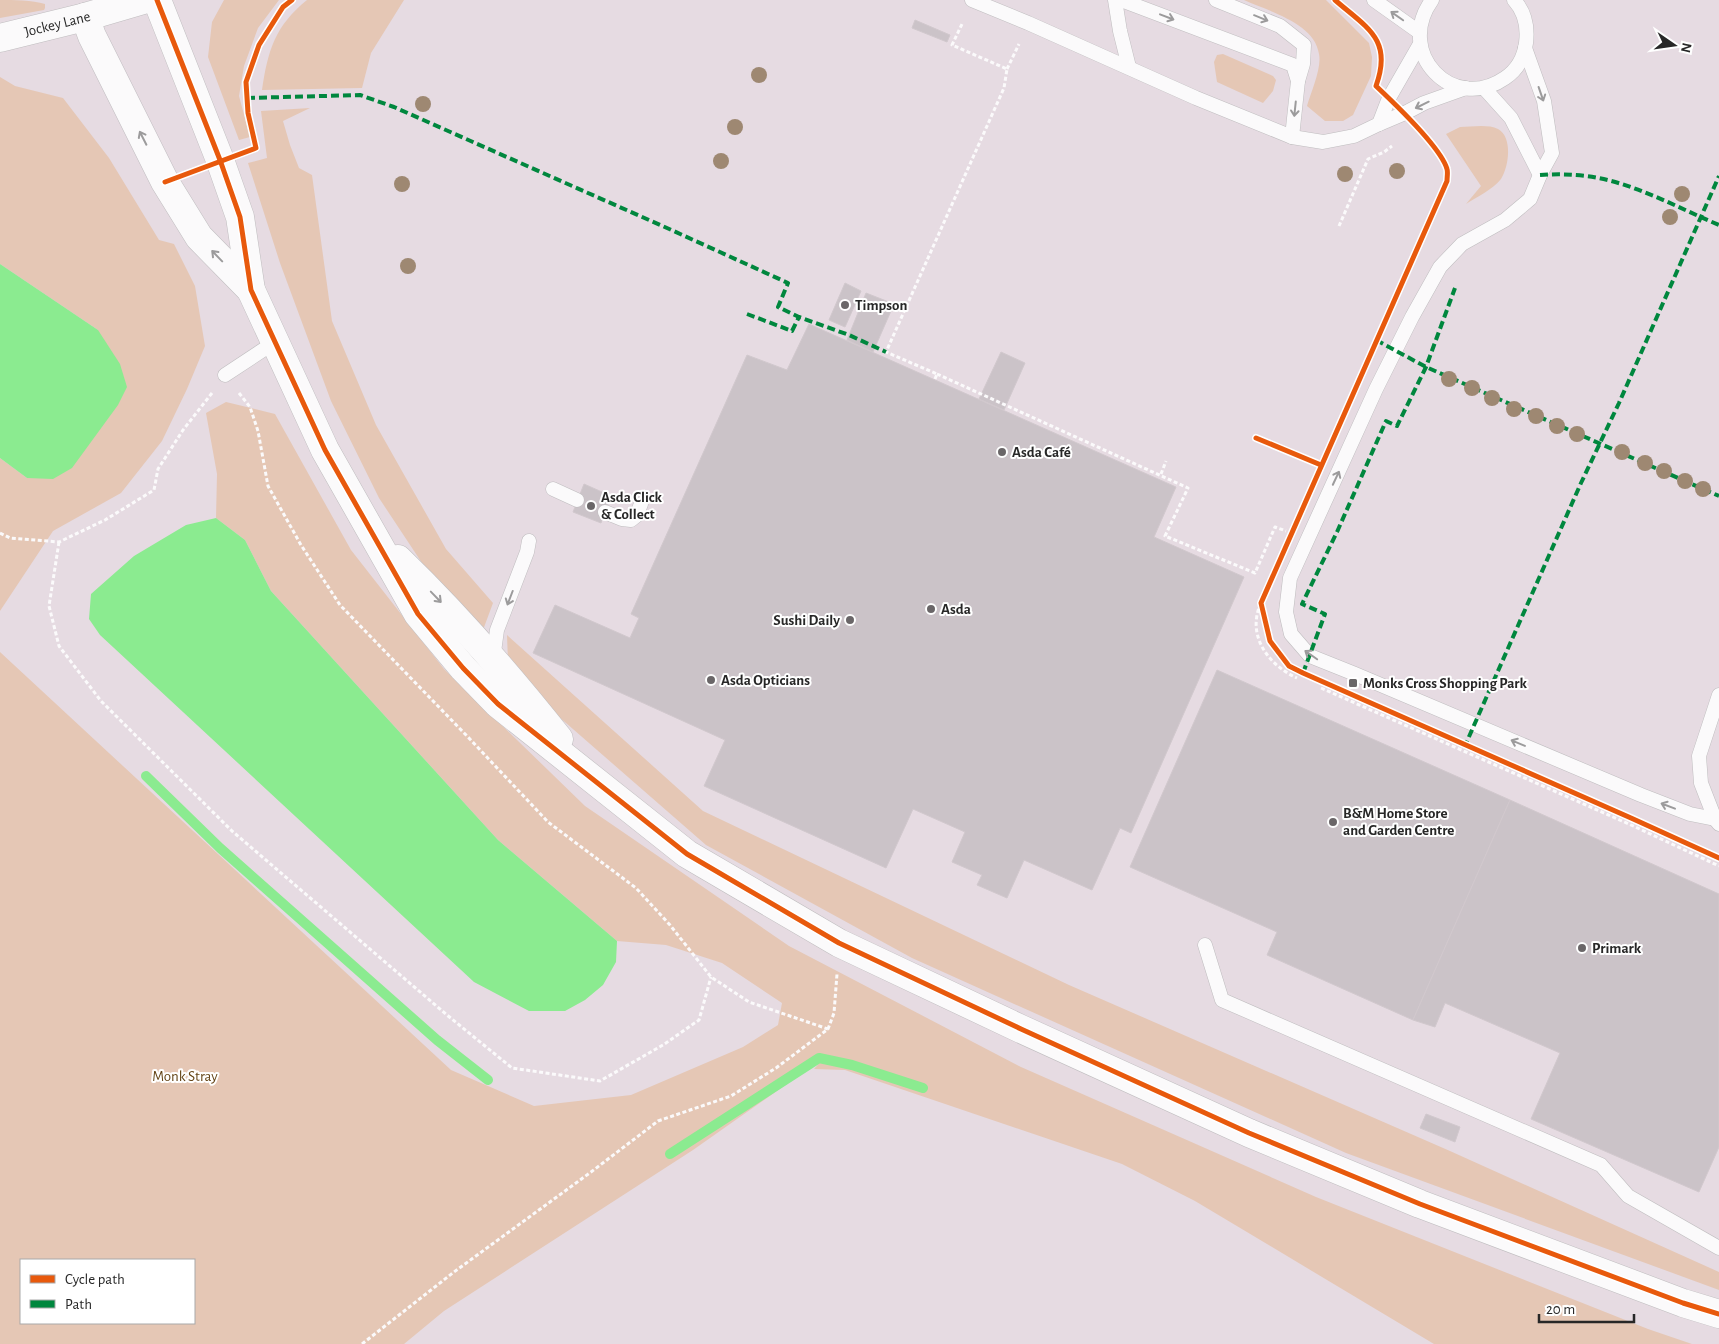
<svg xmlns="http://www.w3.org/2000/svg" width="1719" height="1344" viewBox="0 0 1719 1344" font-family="'Alegreya Sans',sans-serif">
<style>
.green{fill:#e5c7b5;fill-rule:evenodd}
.water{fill:#8beb90}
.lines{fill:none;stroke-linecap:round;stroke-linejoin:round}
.stream{stroke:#8beb90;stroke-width:10}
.building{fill:#cbc3c8;stroke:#d1c8cd}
.service-casing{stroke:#bfbdbf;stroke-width:15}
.tertiary-casing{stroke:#bfbdbf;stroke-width:29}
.path{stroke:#fbfafb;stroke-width:3;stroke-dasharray:4 2.5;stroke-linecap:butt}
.service{stroke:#fbfafb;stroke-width:14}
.tertiary{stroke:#fbfafb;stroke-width:28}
.quiet{stroke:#00873e;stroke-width:4;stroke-dasharray:8 4;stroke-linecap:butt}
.cycleway-casing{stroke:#fff;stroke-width:8}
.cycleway{stroke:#e8590c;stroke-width:5}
.tree{fill:#9e8872}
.oneway{stroke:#9c9b9c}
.poi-dot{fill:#6a6668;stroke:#fff;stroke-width:2}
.labels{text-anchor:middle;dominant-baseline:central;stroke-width:4;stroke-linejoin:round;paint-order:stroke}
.street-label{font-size:15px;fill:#272727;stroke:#fff}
.poi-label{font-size:15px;font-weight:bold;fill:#272727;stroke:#fff;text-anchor:start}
.park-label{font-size:15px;fill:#644416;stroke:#fff}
</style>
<rect width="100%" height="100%" fill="#e6dbe2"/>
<g class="green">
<path d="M0 0C14 0 32 0 45 4V8L44 10 0 18Z"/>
<path d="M224 0H279L258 28 244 66 239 96 250 137 239 140 208 57 212 22Z"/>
<path d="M307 0H404L371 53 362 88 262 90C268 50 275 26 307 0Z"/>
<path d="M1244 0H1326L1369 43 1372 57 1371 76 1353 115 1343 121H1325L1307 106C1311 92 1322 68 1319 54 1315 23 1268 11 1244 0Z"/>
<path d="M1223 54 1273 76 1276 80 1273 91 1263 103 1217 82 1214 62 1217 55Z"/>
<path d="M0 77 15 86 63 98 109 158 159 240 174 244 195 286 205 346 187 389 162 441 121 493 53 531 0 611V458L27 478 98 330 0 264Z"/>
<path d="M310 108 283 121 290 145 299 168 312 175 332 321 376 425 446 549 493 603 483 630 424 566 379 498 331 401 280 263 248 163 267 158 261 111Z"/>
<path d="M1460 127C1471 127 1488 124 1498 129 1513 137 1509 167 1501 179 1493 189 1477 197 1466 204L1481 186 1446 134Z"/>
<path d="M226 402 275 414 351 550 444 669 585 806 789 946 1021 1067 1316 1197 1648 1329 1692 1344H1434L1195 1201 1122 1164 845 1070 814 1069 825 1057 693 1150 444 1311 404 1344H0V652L451 1070 534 1106 631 1095 743 1047 778 1025 782 1003 722 963 666 945 617 941 498 840 271 591 245 540 216 518 217 474 206 413ZM21 1260H194V1323H21Z"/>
<path d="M507 635 703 811 1069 985 1450 1151 1719 1272V1290L1346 1153 912 958 706 845 558 716 508 662Z"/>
</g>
<g class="water">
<path d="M0 264 98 330 120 364 127 387 118 405 72 468 53 479 27 478 0 458Z"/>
<path d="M216 518 245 540 271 591 498 840 617 941 616 962 603 985 585 1000 565 1011H529L474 982 100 635 89 619 91 594 134 556 186 525Z"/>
</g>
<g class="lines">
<g class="stream">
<path d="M146 776 220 848 437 1040 488 1080"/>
<path d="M670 1154 819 1058 852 1065 923 1088"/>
</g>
</g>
<g class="building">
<path d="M915 20 950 35 947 42 912 28Z"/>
<path d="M845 283 861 291 845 327 829 320Z"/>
<path d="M866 293 894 304 873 352 847 340Z"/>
<path d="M809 324 1176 487 1154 537 1244 577 1131 833 1120 828 1092 890 1024 860 1007 898 977 885 982 875 952 862 965 832 913 809 886 868 704 786 725 740 533 653 555 605 630 638 639 618 631 614 747 355 787 370Z"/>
<path d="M1001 352 1025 363 1004 410 979 399Z"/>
<path d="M584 484 611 496 601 523 573 512Z"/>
<path d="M1217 670 1510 800 1413 1020 1267 955 1277 932 1130 867Z"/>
<path d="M1510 800 1719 894V1147L1699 1192 1531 1119 1560 1053 1445 1003 1435 1027 1413 1020Z"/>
<path d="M1426 1114 1460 1127 1455 1142 1420 1128Z"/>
</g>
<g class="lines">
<g class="service-casing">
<g id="service">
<path d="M972 0 1028 23 1196 98 1292 137 1323 142 1354 136 1379 124 1405 113 1424 103 1466 88"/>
<path d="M1115 0 1120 31 1129 67"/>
<path d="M1121 0 1293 65 1298 81 1292 137"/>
<path d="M1216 0 1280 26 1304 45 1303 64 1298 81"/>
<path d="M1374 0 1419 32"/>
<path d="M1432 0C1394 53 1453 114 1505 78 1517 70 1524 57 1526 43 1528 27 1525 12 1514 0"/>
<path d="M1525 48 1544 101 1552 153 1540 175 1530 199 1505 220 1462 244 1440 267 1412 317 1376 389 1290 578 1286 612 1291 634 1310 656 1355 674 1641 795 1690 814 1715 819"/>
<path d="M1484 88 1511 118 1540 175"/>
<path d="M1379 124 1389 98 1420 44"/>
<path d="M225 375 275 342"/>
<path d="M553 489 577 500"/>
<path d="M605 512 622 519 631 520 636 516 641 504"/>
<path d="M493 659 497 630 527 552 529 541"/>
<path d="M1719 695 1699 756 1701 783 1715 819 1719 824"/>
<path d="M1205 945 1222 1000 1601 1165 1628 1196 1719 1248"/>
</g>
</g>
<g class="tertiary-casing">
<g id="tertiary">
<path d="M157 0 220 160 240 217 251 290 325 450 418 614 463 668 498 704 687 854 839 943 1021 1029 1249 1133 1420 1204 1683 1303 1719 1314"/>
<path d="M85 17 92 36 165 182 199 237 251 290"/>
<path id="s1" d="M0 38 85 17 143 0"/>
<path d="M398 559C456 615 509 676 559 739"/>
</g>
</g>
<g class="path">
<path d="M1007 69 1019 44"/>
<path d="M1339 226 1368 159 1384 152 1392 146"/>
<path d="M937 374 1188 488 1165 536 1255 573 1275 527 1286 531"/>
<path d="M935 379 937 374 886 352 1004 88 1007 69 952 45 963 22"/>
<path d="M239 393 250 407 258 431 268 486 301 545 340 605 467 736 548 822 636 888 670 925 711 977 749 1002 828 1029"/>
<path d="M1161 474 1166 461"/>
<path d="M0 533 10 538 59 542 105 520 154 490 158 469 183 430 212 393"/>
<path d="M59 542 49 606 59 646 101 701 232 831 447 1015 512 1068 600 1081 663 1045 699 1020 711 977"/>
<path d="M1261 603C1246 635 1268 665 1297 678"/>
<path d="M1321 688 1629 824 1719 866"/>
<path d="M362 1344 454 1272 591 1172 658 1121 731 1096 776 1068 828 1029 834 1013 837 974"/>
</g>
<use href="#service" class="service"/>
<use href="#tertiary" class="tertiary"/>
<g class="quiet">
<path d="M247 98 360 95 394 107 667 228 788 283 778 307 799 317 849 335 886 352"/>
<path d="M1540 175C1555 174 1570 174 1586 176 1633 182 1676 207 1719 225"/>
<path d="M747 314 792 331 799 317"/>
<path d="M1376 340 1426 367 1719 496"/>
<path d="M1303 673 1325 614 1302 604 1337 532 1386 421 1397 426 1426 367 1455 288"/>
<path d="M1464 748 1581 483 1619 403 1719 176"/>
</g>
<g class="cycleway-casing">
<g id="cycleway">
<path d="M157 0 220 160 240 217 251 290 325 450 418 614 463 668 498 704 687 854 839 943 1021 1029 1249 1133 1420 1204 1683 1303 1719 1314"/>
<path d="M1335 0C1367 28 1393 39 1376 86 1393 102 1441 148 1447 169 1448 172 1447 177 1447 181L1261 603 1270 641 1289 666 1303 673 1631 818 1719 858"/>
<path d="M165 182 256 148 248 113 246 82 259 45 283 7 292 0"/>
<path d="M1256 438 1321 465"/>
</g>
</g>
<use href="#cycleway" class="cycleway"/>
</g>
<g class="tree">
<circle cx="759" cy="75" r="8"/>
<circle cx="423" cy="104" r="8"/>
<circle cx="735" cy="127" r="8"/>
<circle cx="721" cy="161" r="8"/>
<circle cx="1397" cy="171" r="8"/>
<circle cx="1345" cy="174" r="8"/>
<circle cx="402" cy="184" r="8"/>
<circle cx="1682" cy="194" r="8"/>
<circle cx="1670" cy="217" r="8"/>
<circle cx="408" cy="266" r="8"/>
<circle cx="1449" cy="379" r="8"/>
<circle cx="1472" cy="388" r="8"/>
<circle cx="1492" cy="398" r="8"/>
<circle cx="1514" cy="409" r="8"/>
<circle cx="1536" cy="416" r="8"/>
<circle cx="1557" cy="426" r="8"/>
<circle cx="1577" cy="434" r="8"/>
<circle cx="1622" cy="452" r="8"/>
<circle cx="1645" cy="463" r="8"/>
<circle cx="1664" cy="471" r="8"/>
<circle cx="1685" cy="481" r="8"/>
<circle cx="1703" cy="489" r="8"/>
</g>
<defs><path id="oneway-shaft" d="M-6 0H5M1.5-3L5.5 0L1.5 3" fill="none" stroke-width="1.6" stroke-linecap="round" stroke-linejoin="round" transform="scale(1.25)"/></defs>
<g class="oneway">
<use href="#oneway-shaft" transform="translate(1397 16) rotate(-145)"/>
<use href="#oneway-shaft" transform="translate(1167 17) rotate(21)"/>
<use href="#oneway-shaft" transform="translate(1261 18) rotate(22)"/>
<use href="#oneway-shaft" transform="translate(1541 94) rotate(71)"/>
<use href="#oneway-shaft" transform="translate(1422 105) rotate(154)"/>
<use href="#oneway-shaft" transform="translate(1295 109) rotate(96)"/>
<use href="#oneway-shaft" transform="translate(143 138) rotate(-117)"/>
<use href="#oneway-shaft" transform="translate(217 256) rotate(-134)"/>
<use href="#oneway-shaft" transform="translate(1336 478) rotate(-65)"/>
<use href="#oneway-shaft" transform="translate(436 597) rotate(46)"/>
<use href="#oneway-shaft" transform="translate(510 598) rotate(111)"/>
<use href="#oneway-shaft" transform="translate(1311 655) rotate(-145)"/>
<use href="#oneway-shaft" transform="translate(1518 743) rotate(-157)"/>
<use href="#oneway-shaft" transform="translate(1668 806) rotate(-159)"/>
</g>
<g class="poi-dot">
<circle cx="845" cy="305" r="5"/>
<circle cx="1002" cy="452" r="5"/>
<circle cx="591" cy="506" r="5"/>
<circle cx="931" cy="609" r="5"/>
<circle cx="850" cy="620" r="5"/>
<circle cx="711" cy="680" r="5"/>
<rect x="1348" y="678" width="10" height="10" rx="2.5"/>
<circle cx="1333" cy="822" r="5"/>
<circle cx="1582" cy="948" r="5"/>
</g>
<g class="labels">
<g class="street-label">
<text stroke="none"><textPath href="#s1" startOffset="59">Jockey Lane</textPath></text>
</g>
<g class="poi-label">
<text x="855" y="305">Timpson</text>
<text x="1012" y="452">Asda Café</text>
<text x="601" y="497">Asda Click<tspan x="601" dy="17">&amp; Collect</tspan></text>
<text x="941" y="609">Asda</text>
<text x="840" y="620" text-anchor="end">Sushi Daily</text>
<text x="721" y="680">Asda Opticians</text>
<text x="1363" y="683">Monks Cross Shopping Park</text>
<text x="1343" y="813">B&amp;M Home Store<tspan x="1343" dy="17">and Garden Centre</tspan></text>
<text x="1592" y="948">Primark</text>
</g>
<g class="park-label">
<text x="185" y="1076">Monk Stray</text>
</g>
</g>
<rect x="20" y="1259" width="175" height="65" fill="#ffffff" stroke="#a9a9a9"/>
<rect x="30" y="1275" width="25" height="8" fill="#e8590c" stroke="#a9a9a9"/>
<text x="65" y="1284" font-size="15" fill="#272727">Cycle path</text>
<rect x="30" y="1300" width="25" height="8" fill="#00873e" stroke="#a9a9a9"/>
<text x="65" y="1309" font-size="15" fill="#272727">Path</text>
<g transform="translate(1674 45) rotate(103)" stroke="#ffffff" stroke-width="4" paint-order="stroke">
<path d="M0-4L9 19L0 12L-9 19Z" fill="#272727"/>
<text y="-8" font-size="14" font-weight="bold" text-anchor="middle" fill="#272727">N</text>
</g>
<path d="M1539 1314v8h95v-8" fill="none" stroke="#272727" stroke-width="2.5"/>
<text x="1546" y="1314" font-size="15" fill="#272727" stroke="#ffffff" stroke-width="4" paint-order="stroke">20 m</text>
</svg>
